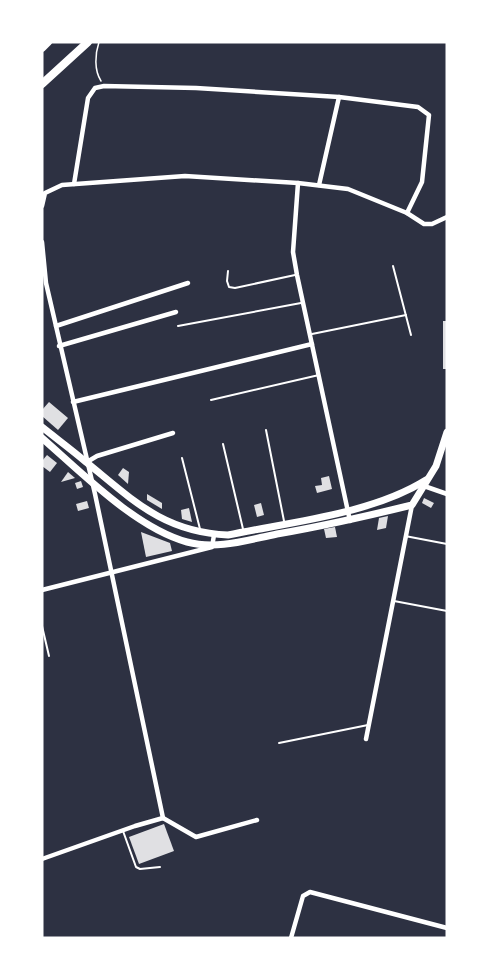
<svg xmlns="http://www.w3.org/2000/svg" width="489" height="980" viewBox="0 0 489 980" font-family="Ubuntu,sans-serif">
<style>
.building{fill:#e0e0e3}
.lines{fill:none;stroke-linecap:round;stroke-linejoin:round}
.path{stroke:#fff;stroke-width:1.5}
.service{stroke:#fff;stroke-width:2}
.minor{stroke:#fff;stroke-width:4.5}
.secondary{stroke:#fff;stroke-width:7}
.primary{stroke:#fff;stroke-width:8}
</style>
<rect width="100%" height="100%" fill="#2d3142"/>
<g class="building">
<rect x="443" y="321" width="4" height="48"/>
<path d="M49 402 68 418 58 430 42 416V410Z"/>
<path d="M47 455 57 463 50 472 42 466V461Z"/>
<path d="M123 468 129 472 128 484 118 475Z"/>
<path d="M68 472 75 478 61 482Z"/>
<path d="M329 476 332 489 317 493 315 486 322 485 321 478Z"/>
<path d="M81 481 83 487 77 489 75 483Z"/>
<path d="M147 494 162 503V509L147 500Z"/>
<path d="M424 498 434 503 431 508 422 503Z"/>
<path d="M87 501 89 508 78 511 76 504Z"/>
<path d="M261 503 264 515 257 517 254 505Z"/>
<path d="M189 508 192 522 182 519 181 510Z"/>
<path d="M388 516 386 528 377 530 379 518Z"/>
<path d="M335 527 337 537 326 538 324 529Z"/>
<path d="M141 532 170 543 172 551 146 557Z"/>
<path d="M164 824 174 851 139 864 129 837Z"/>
</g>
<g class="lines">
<path class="path" d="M99 42C95 54 94 70 101 81"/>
<g class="service">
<path d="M393 266 411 335"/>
<path d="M228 271 227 281 229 287 235 288 295 275"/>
<path d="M178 326 301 303"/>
<path d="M312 334 406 315"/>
<path d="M211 400 319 375"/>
<path d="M266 430 284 521"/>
<path d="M223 444 243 529"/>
<path d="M182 458 200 529"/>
<path d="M405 536 447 544"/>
<path d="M394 601 447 611"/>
<path d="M42 626 49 656"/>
<path d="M279 743 368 725"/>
<path d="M123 831 136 867 140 869 160 867"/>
</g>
<g class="minor">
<path d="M298 183 293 252 297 275 350 521"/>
<path d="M74 184 88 98 95 88 104 86 196 88 339 97 418 107 429 115 422 182 407 213"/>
<path d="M319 185 339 97"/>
<path d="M42 206 45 193 62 185 185 176 298 183 348 189 407 213 424 224H432L447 217"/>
<path d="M42 242 46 283 95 494 163 818"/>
<path d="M56 326 188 283"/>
<path d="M59 346 176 312"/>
<path d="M73 402 312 344"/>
<path d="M87 462 97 456 173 433"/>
<path d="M424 486 447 494"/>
<path d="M42 590 212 547 214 535"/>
<path d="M366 739 412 505"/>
<path d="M163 818 196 837 257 820"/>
<path d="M42 859 135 826 163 818"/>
<path d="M291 938 303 896 310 892 447 928"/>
</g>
<g class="secondary">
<path d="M42 427C57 439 72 450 86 462 133 500 163 532 228 535 290 522 372 514 426 480"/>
<path d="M42 438C82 473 136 528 187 542 217 550 247 540 277 534 323 526 367 516 412 505L436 466 447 432"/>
</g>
<g class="primary">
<path d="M42 48 48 42"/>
<path d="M42 84 88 42"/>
</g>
</g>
<rect width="489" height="980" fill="none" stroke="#ffffff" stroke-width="87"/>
</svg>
